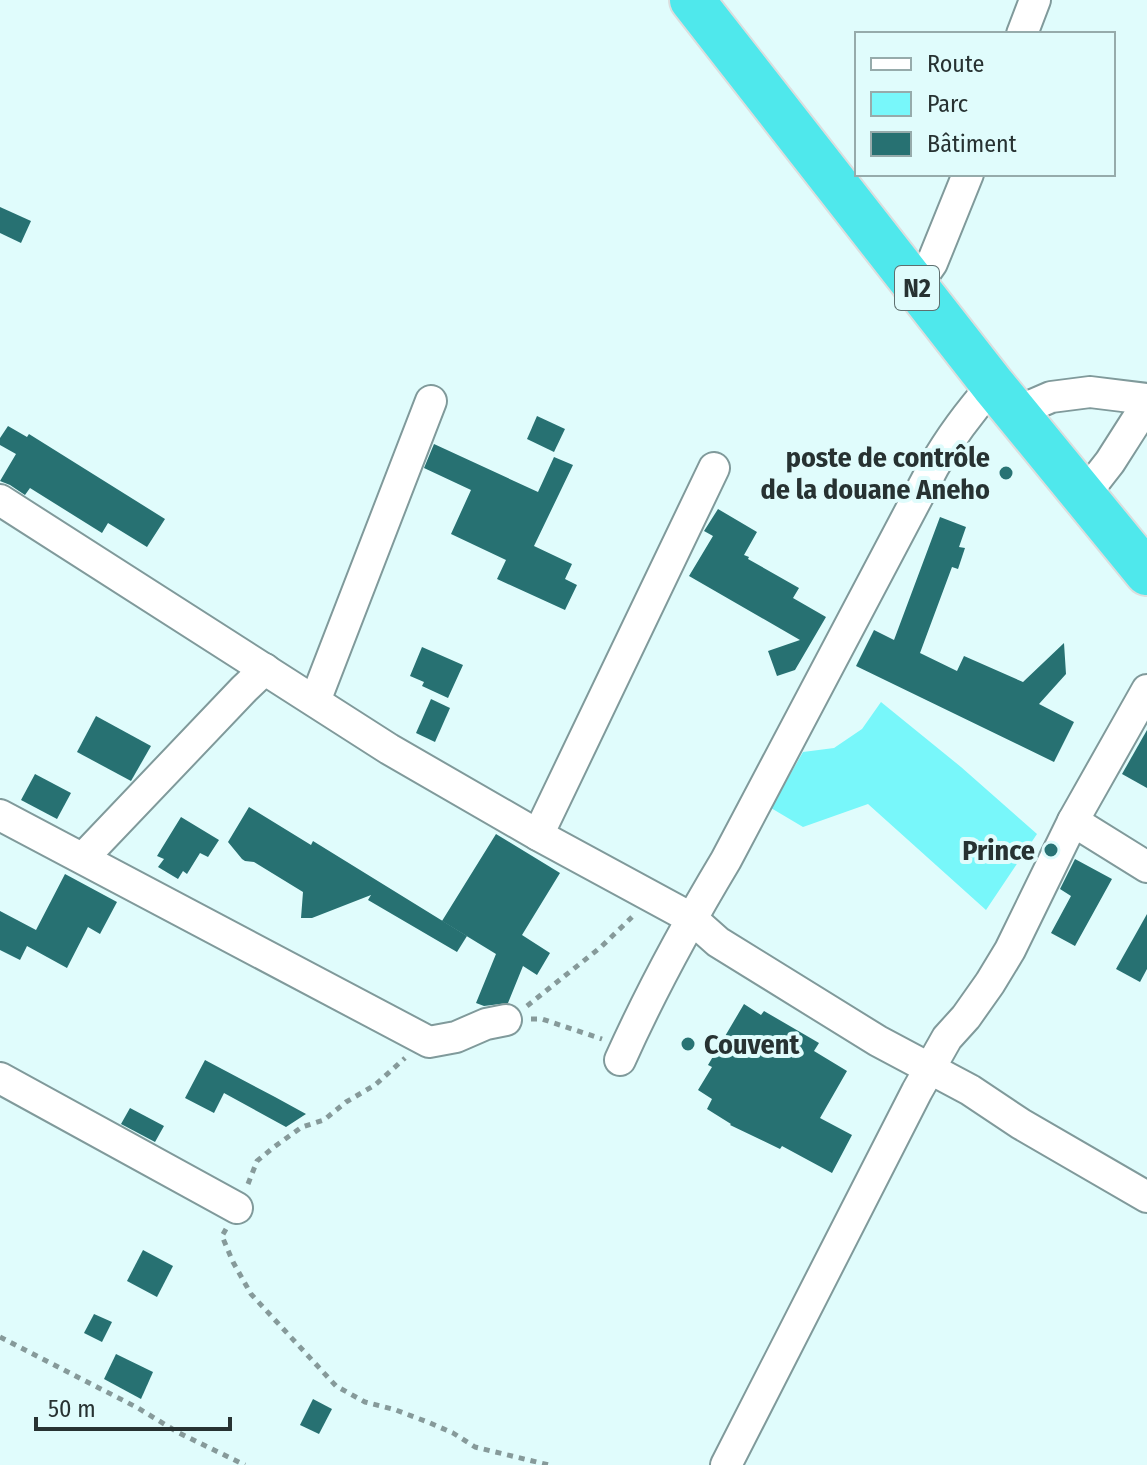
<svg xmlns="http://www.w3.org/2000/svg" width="1147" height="1465" viewBox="0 0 1147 1465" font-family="'Fira Sans Condensed',sans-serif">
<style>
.green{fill:#78f7fa}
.building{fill:#277172}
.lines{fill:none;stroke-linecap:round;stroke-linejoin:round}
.minor-casing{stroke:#809a9b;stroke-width:34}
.trunk-casing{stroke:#dcdede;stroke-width:48}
.path{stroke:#869a9a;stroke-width:5;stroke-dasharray:6 6;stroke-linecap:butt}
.minor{stroke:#fff;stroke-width:30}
.trunk{stroke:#4fe8ec;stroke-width:44}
.poi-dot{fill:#287374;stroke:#e0fcfc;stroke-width:3}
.labels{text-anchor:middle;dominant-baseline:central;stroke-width:8;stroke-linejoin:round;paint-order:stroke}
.shield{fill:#e0fcfc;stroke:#5e6f6f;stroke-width:2}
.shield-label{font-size:26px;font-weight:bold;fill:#273232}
.poi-label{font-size:28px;font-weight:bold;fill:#273232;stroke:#e0fcfc;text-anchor:end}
</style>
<rect width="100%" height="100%" fill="#e0fcfc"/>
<path class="green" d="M881 702 961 767 1037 834 986 910 868 804 803 827 771 808 803 752 834 748 862 729Z"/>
<g class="building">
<path d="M0 207 31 221 21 243 0 233Z"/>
<path d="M537 416 565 429 554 452 527 439Z"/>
<path d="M8 426 27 437 29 434 165 519 147 547 108 523 102 533 30 488 25 495 10 485 0 481 16 454 0 445V438Z"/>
<path d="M434 444 538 492 554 457 573 465 534 546 572 564 565 579 577 585 565 610 497 579 506 560 451 534 471 490 424 468Z"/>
<path d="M718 509 757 532 744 555 749 557 748 559 799 588 793 598 826 617 795 670 777 676 768 651 800 640 689 576 713 536 704 531Z"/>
<path d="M940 517 966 527 959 547 965 548 958 569 952 567 920 653 957 671 964 656 1023 682 1064 643 1066 674 1039 704 1074 722 1054 762 856 666 874 630 894 640Z"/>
<path d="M422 647 463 665 448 698 422 686 424 682 410 676Z"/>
<path d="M431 699 450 708 435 742 416 733Z"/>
<path d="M96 716 151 746 131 781 77 752Z"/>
<path d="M1147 730V788L1122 774Z"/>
<path d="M35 774 71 793 57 819 21 800Z"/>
<path d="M249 807 311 845 313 841 467 936 457 952 368 900 371 895 312 918H301L303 892 254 862 245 861 242 859 228 842Z"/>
<path d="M181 817 219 840 208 857 200 853 187 874 183 871 178 879 158 867 164 859 157 856Z"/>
<path d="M496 834 560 873 522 935 550 953 537 975 523 966 508 1003 484 1006 476 1003 496 954 442 921Z"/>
<path d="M1075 859 1112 879 1075 946 1051 933 1071 896 1060 889Z"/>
<path d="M65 874 117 902 100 934 88 927 67 968 27 946 20 960 0 950V911L36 930Z"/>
<path d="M1147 914V969L1140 982 1116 969Z"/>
<path d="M744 1004 761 1015 764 1011 819 1043 814 1051 847 1071 820 1118 852 1135 832 1173 782 1146 780 1149 730 1125 731 1124 707 1109 712 1099 698 1090 712 1067 708 1065Z"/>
<path d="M205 1060 275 1097 306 1114 286 1127 224 1093 214 1113 185 1098Z"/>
<path d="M130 1108 164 1126 155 1142 121 1124Z"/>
<path d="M143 1250 173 1266 157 1297 127 1281Z"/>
<path d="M94 1314 112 1322 102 1342 84 1333Z"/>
<path d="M116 1354 153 1372 141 1399 104 1379Z"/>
<path d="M313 1399 332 1409 319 1434 300 1425Z"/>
</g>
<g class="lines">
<g class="minor-casing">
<g id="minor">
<path d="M1022 34 1035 0"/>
<path d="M916 286 932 263 968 174"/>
<path d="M1016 412 1051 397 1090 392 1147 399"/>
<path d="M1085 494 1110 462 1147 404"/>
<path d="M0 500 389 749 538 835 691 918 718 942 878 1041 970 1090 1021 1124 1147 1197"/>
<path d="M315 701 431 401"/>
<path d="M0 815 429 1042 456 1037 486 1024 506 1020"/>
<path d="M1073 821 1147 867"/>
<path d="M538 835 714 468"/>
<path d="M83 858 244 689 265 669"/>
<path d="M620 1060C651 991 687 925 726 860L934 466C951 436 971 410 993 385"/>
<path d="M0 1078 237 1208"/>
<path d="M726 1465 917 1091 947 1038 966 1017 990 983 1010 950 1073 821 1147 690"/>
</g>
</g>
<g class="trunk-casing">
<path id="trunk" d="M692 0 993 385 1147 573"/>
</g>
<g class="path">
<path d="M527 1006 601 947 632 917"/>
<path d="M531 1019H542L602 1039"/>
<path d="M248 1184 257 1161 274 1147 302 1127 324 1120 346 1102 375 1085 405 1058"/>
<path d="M226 1229 222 1236 233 1262 251 1294 336 1386 365 1402 396 1410 430 1423 453 1433 475 1447 549 1465"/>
<path d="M0 1337 138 1408 179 1433 245 1465"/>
</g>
<use href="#minor" class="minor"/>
<use href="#trunk" class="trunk"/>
</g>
<g class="poi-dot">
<circle cx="1006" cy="473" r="8"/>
<circle cx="1051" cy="850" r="8"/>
<circle cx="688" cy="1044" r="8"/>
</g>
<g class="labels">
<rect class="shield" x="895" y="266" width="44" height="44" rx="6"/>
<g class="shield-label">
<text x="917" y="288">N2</text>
</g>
<g class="poi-label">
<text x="990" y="457">poste de contrôle<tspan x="990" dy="32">de la douane Aneho</tspan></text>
<text x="1035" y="850">Prince</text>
<text x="704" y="1044" text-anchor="start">Couvent</text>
</g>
</g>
<rect x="855" y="32" width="260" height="144" fill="#e0fcfc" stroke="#96abab" stroke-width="2"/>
<rect x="871" y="58" width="40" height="12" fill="#ffffff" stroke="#96abab" stroke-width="2"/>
<text x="927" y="72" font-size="24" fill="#273232">Route</text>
<rect x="871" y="92" width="40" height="24" fill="#78f7fa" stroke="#96abab" stroke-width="2"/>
<text x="927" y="112" font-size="24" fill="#273232">Parc</text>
<rect x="871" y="132" width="40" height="24" fill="#277172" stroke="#96abab" stroke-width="2"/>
<text x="927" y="152" font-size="24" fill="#273232">Bâtiment</text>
<path d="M36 1417v12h194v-12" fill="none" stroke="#273232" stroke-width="4"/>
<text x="48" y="1417" font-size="24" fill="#273232" stroke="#e0fcfc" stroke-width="6" paint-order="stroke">50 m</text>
</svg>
